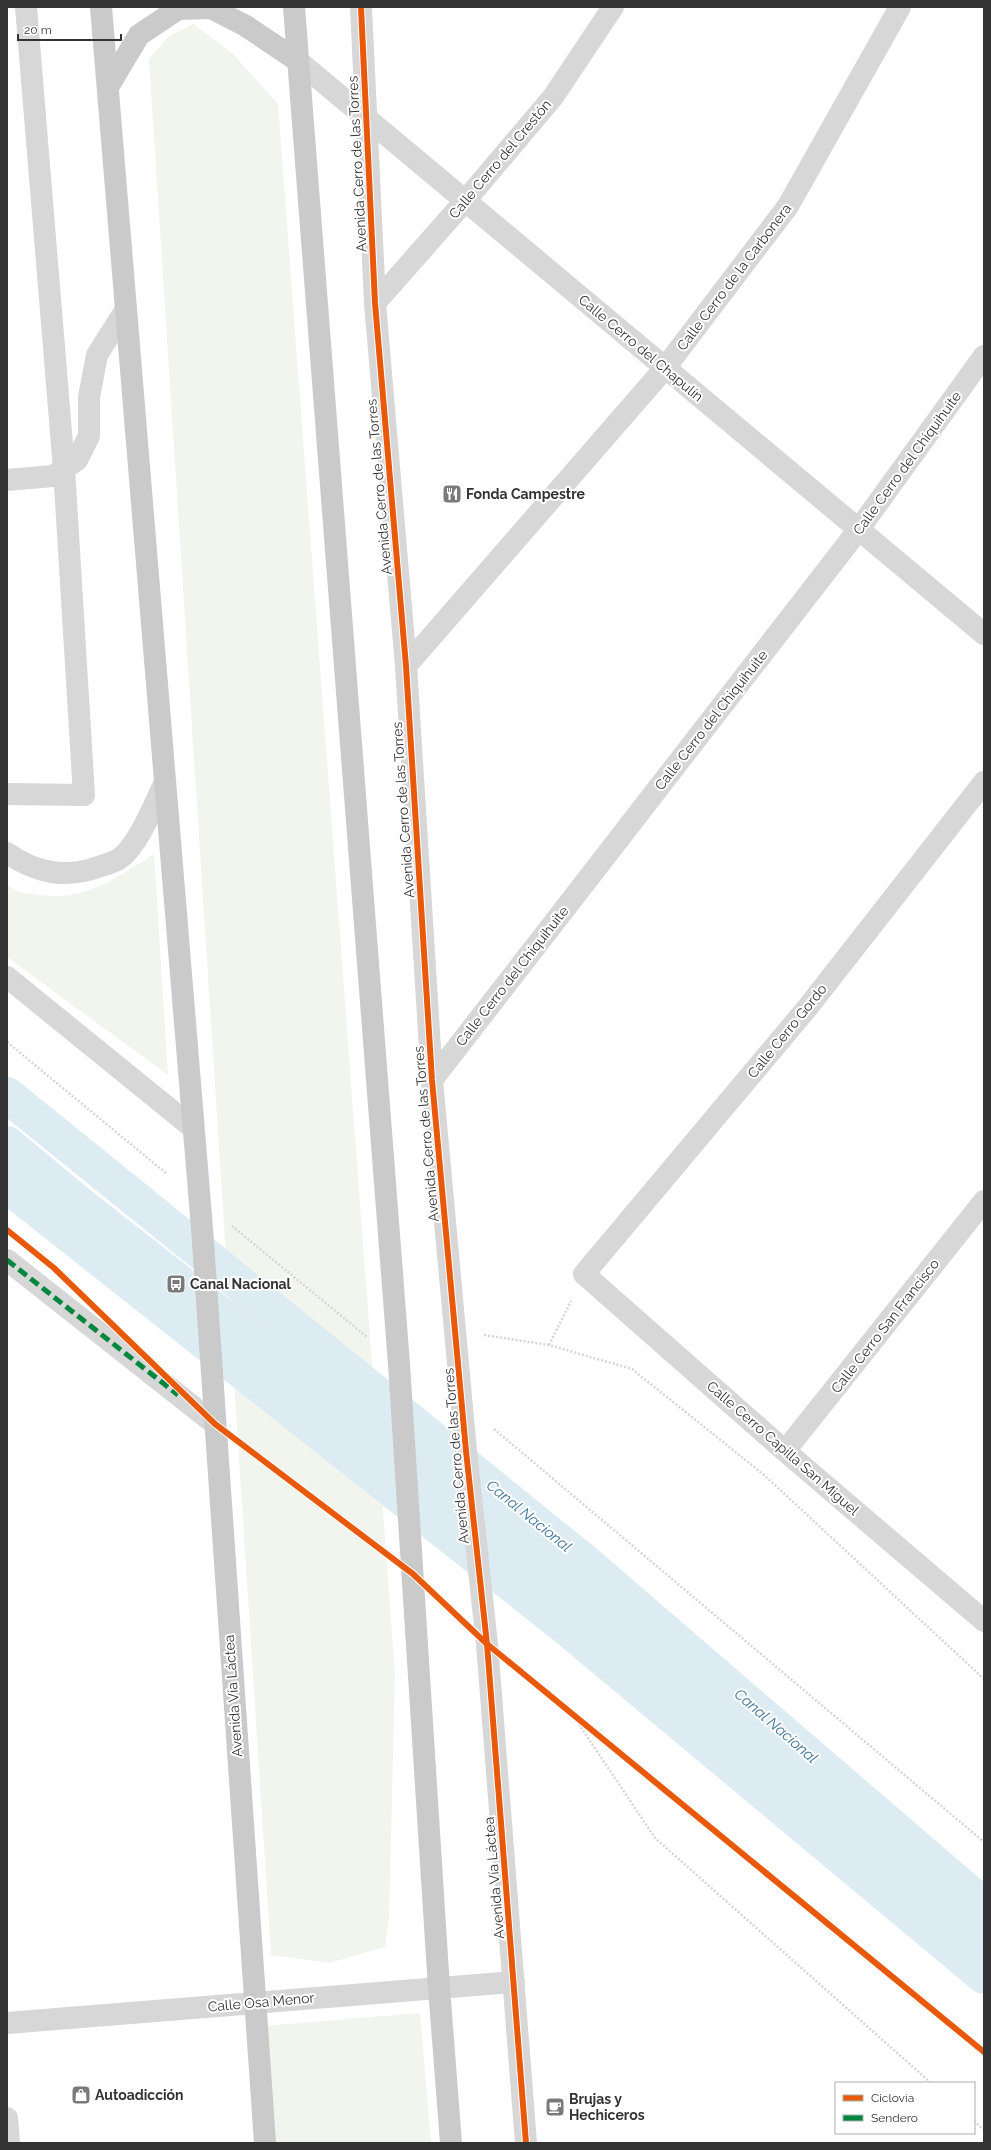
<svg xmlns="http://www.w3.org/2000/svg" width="991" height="2150" viewBox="0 0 991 2150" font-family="Raleway,sans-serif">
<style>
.green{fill:#f1f5ed}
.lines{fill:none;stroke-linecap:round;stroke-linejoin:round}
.canal{stroke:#ddebf3;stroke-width:36}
.path{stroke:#d6d6d6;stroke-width:2.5;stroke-dasharray:2 2;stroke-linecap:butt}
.minor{stroke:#d7d7d7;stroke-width:22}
.major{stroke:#cacaca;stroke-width:22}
.quiet{stroke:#00873e;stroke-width:5;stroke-dasharray:10 5;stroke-linecap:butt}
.cycleway-casing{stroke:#fff;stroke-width:8}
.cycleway{stroke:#e8590c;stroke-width:6}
.labels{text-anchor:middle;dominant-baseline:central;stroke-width:4;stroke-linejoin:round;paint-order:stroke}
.street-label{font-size:14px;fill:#333;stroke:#fff}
.poi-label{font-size:14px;font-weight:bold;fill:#333;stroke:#fff;text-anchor:start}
.water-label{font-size:15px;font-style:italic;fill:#3f7597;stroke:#fff}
</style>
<rect width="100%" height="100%" fill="#fff"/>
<g class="green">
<path d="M193 24 233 54 278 104 395 1673 389 1918 385 1947 329 1963 271 1955 149 59 168 37Z"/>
<path d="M154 854 168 1075 7 957V885C17 893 26 893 38 895 86 901 115 879 154 854Z"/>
<path d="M420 2013 431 2143H273L263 2026Z"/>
</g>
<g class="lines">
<g class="canal">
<path d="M7 1095 582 1560 984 1906"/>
<path d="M7 1144 79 1204 509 1541 984 1944"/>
<path d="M7 1185 567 1628 984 1976"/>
</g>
<g class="path">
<path d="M7 1042 167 1174"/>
<path d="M232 1226 367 1337"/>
<path d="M484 1335 549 1345 632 1369 763 1474 984 1679"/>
<path d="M549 1345 571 1301"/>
<path d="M494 1429 984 1842"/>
<path d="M572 1714 655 1838 931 2083"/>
<path d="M974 2121 984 2130"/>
</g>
<g class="minor">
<path d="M361 7 375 303 406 666 432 1080 466 1451 487 1644 526 2143"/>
<path d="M298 61 984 634"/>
<path d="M375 303 465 201 553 97 613 7"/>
<path d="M7 480 53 476 77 460 89 436V397L97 355 126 309"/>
<path d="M406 666 665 368 788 206 900 7"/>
<path d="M984 782 808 1007 584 1274 785 1451 984 1621"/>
<path d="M7 794 84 795 64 469 26 7"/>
<path d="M7 853C38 874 66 879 101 866 107 864 114 862 119 859 138 846 154 805 164 784"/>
<path d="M7 977 193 1128"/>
<path d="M432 1080 859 529 984 356"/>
<path d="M7 1260 215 1424"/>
<path d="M785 1451 984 1201"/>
<path d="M7 2023 514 1982"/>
<path d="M7 2118 9 2143"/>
</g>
<g class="major">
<path d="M101 7 202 1228 265 2143"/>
<path d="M294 7 399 1364 439 1988 451 2143"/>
<path d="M108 87 139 35 178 9 211 8 246 26 298 61"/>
</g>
<path class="quiet" d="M7 1260 178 1395"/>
<g class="cycleway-casing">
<g id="cycleway">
<path d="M361 7 375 303 406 666 432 1080 466 1451 487 1644 526 2143"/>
<path d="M7 1230 54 1268 215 1424 413 1574 487 1644 984 2052"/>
</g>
</g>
<use href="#cycleway" class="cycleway"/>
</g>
<defs>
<g id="restaurant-square" transform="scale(1)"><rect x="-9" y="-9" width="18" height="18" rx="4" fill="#7a7a7a" stroke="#fff"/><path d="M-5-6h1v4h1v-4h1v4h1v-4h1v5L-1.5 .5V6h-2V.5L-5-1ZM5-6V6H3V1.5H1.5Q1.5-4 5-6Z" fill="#fff"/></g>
<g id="bus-square" transform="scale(1)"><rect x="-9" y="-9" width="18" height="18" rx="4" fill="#7a7a7a" stroke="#fff"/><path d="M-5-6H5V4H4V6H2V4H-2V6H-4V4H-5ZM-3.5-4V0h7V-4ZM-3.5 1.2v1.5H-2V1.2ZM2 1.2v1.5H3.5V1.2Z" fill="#fff"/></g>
<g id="shop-square" transform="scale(1)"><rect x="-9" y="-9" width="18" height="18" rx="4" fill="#7a7a7a" stroke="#fff"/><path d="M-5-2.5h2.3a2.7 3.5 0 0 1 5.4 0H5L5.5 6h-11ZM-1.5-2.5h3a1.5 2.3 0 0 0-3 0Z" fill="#fff"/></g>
<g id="cafe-square" transform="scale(1)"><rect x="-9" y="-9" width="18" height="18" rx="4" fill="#7a7a7a" stroke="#fff"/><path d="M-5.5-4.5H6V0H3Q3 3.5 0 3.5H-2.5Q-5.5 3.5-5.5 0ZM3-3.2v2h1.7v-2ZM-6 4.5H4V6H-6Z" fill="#fff"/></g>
</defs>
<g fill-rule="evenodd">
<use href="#restaurant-square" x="452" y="494"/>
<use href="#bus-square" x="176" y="1284"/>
<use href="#shop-square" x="81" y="2095"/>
<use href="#cafe-square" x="555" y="2107"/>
</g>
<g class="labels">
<g class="street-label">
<text transform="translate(500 159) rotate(-50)">Calle Cerro del Crestón</text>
<text transform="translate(357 164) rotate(-93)">Avenida Cerro de las Torres</text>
<text transform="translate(734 277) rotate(-53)">Calle Cerro de la Carbonera</text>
<text transform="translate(641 348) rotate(40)">Calle Cerro del Chapulín</text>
<text transform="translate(907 463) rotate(-54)">Calle Cerro del Chiquihuite</text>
<text transform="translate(379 487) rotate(-95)">Avenida Cerro de las Torres</text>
<text transform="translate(711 720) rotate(-52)">Calle Cerro del Chiquihuite</text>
<text transform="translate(403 810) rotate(-94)">Avenida Cerro de las Torres</text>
<text transform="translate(512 976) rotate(-52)">Calle Cerro del Chiquihuite</text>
<text transform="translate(787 1031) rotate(-51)">Calle Cerro Gordo</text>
<text transform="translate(426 1134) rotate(-95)">Avenida Cerro de las Torres</text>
<text transform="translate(885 1326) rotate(-52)">Calle Cerro San Francisco</text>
<text transform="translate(783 1448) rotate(41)">Calle Cerro Capilla San Miguel</text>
<text transform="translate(456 1456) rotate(-95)">Avenida Cerro de las Torres</text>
<text transform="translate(233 1696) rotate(-94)">Avenida Vía Láctea</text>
<text transform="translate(494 1878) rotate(-95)">Avenida Vía Láctea</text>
<text transform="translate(261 2002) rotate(-5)">Calle Osa Menor</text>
</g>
<g class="poi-label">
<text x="466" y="494">Fonda Campestre</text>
<text x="190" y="1284">Canal Nacional</text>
<text x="95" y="2095">Autoadicción</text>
<text x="569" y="2099">Brujas y<tspan x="569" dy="16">Hechiceros</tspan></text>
</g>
<g class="water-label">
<text transform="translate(529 1516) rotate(39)">Canal Nacional</text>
<text transform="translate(776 1726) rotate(41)">Canal Nacional</text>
</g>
</g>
<rect width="991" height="2150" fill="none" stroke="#333333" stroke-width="16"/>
<rect x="835" y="2082" width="140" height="52" fill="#ffffff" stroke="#adadad"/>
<rect x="843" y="2095" width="20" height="6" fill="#e8590c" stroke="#adadad"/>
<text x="871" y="2102" font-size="12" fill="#333333">Ciclovía</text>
<rect x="843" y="2115" width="20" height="6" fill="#00873e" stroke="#adadad"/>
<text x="871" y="2122" font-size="12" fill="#333333">Sendero</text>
<path d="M18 34v6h103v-6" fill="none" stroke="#333333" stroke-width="2"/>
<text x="24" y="34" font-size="12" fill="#333333" stroke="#ffffff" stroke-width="3" paint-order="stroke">20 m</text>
</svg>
